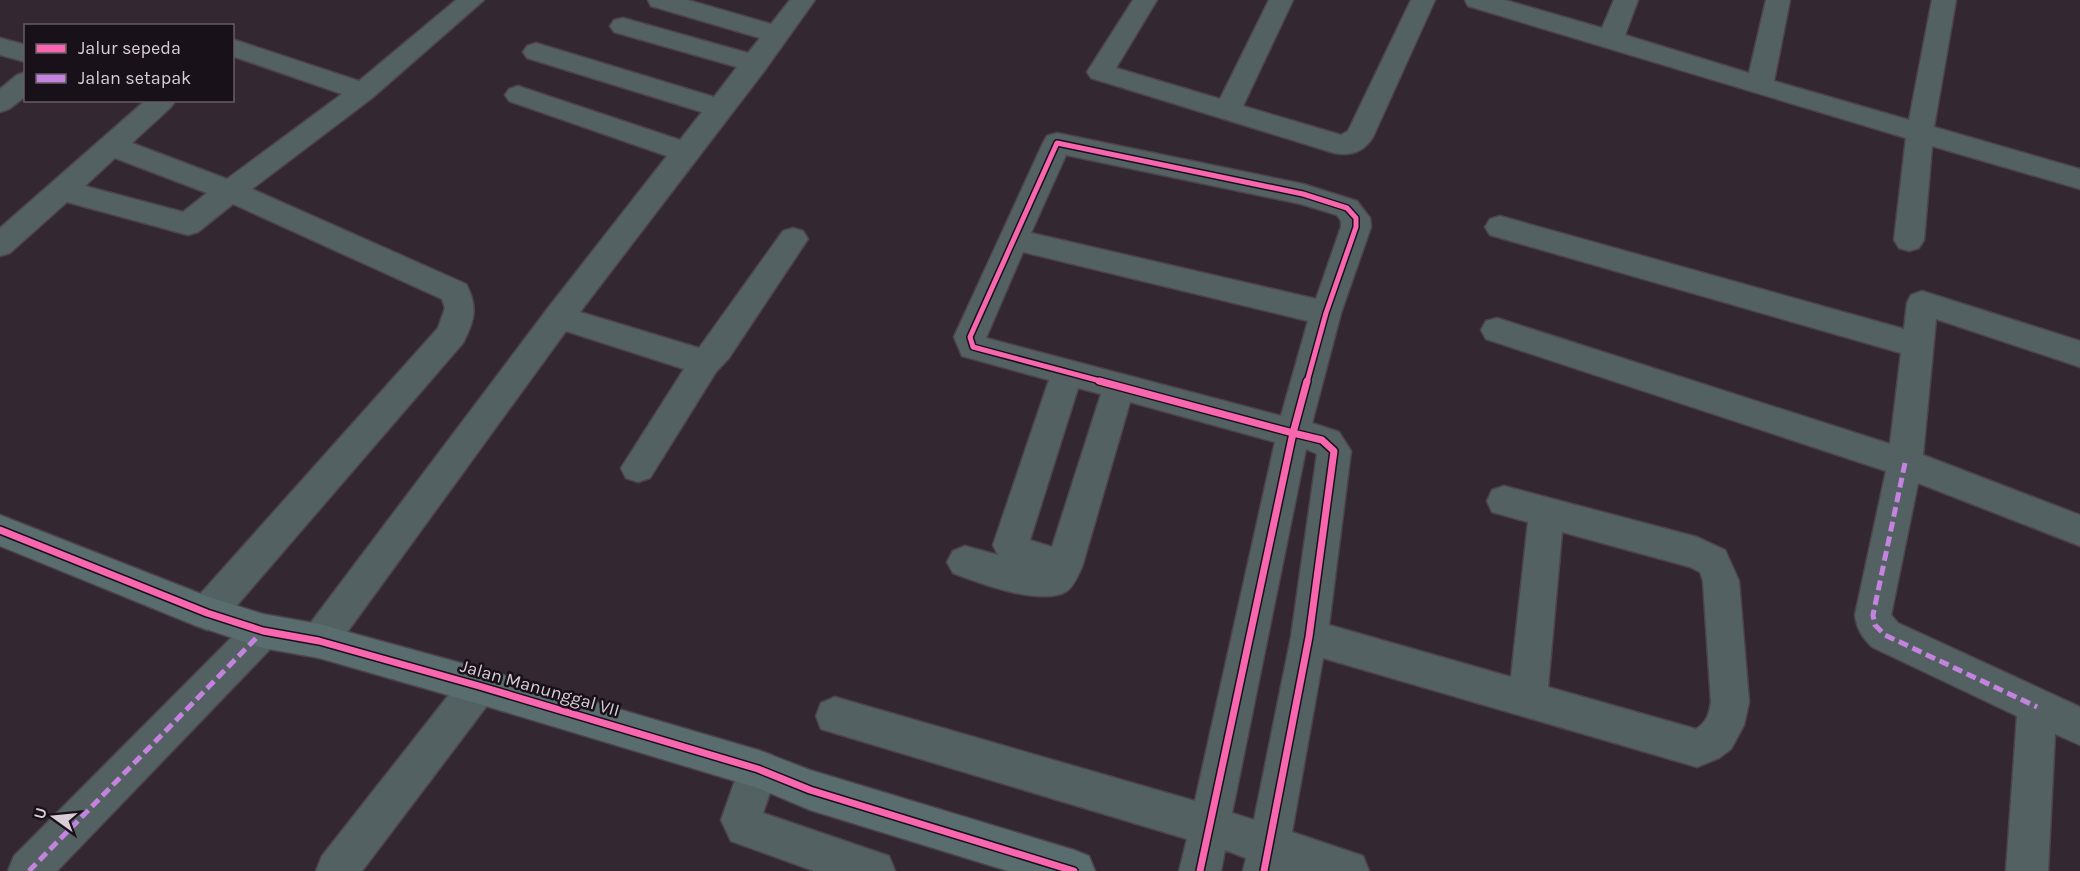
<svg xmlns="http://www.w3.org/2000/svg" width="2080" height="871" viewBox="0 0 2080 871" font-family="Karla,sans-serif">
<style>
.lines{fill:none;stroke-linecap:round;stroke-linejoin:round}
.street-casing{stroke:#4d434c;stroke-width:3}
.secondary-casing{stroke:#4d434c;stroke-width:3}
.street{fill:#536162;fill-rule:evenodd}
.secondary{fill:#596d6e;fill-rule:evenodd}
.quiet{stroke:#c483df;stroke-width:5;stroke-dasharray:10 5;stroke-linecap:butt}
.cycleway-far1-casing{stroke:#191119;stroke-width:8}
.cycleway-casing{stroke:#191119;stroke-width:10}
.cycleway-far1{stroke:#f766af;stroke-width:5}
.cycleway{stroke:#f766af;stroke-width:7}
.labels{text-anchor:middle;dominant-baseline:central;stroke-width:5;stroke-linejoin:round;paint-order:stroke}
.street-label{font-size:18px;fill:#d9cdd8;stroke:#191119}
</style>
<rect width="100%" height="100%" fill="#332832"/>
<g class="lines">
<g class="street-casing">
<g id="street">
<path d="M456 0H484L372 98 252 189 466 284C478 306 475 320 463 343L220 625 207 630 194 625 189 613 194 601 438 328 445 308 442 299 233 204 198 232 188 235 67 202 10 253 0 256V228L146 100 175 101 171 107 132 143 227 179 342 94 232 56V39L359 81ZM115 158 207 193 183 212 85 186Z"/>
<path d="M648 0H688L771 24 790 0H815L765 70 580 312 699 348 783 231 793 228 803 231 808 239 729 358 716 372 650 478 638 482 626 478 621 468 684 369 566 331 332 653 319 658 306 653 301 641 306 629 548 308 667 156 509 101 505 95 509 89 518 86 680 140 702 112 527 58 523 52 527 46 536 43 714 97 737 67 614 32 610 26 614 20 623 18 748 53 760 38 651 6Z"/>
<path d="M1133 0H1157L1116 68 1220 99 1269 0H1293L1243 106 1341 135 1348 131 1411 0H1435L1373 137C1363 153 1348 157 1331 152L1091 78 1087 72Z"/>
<path d="M1465 0H1505L1602 28 1614 0H1638L1625 35 1749 73 1766 0H1790L1774 81 1909 120 1932 0H1956L1934 127 2080 169V189L1932 146 1924 240 1919 248 1909 251 1899 248 1894 240 1906 138 1468 6Z"/>
<path d="M0 38 26 45V62L0 55Z"/>
<path d="M26 72V96L9 109 0 112V89L17 75Z"/>
<path d="M1057 133 1303 184 1357 201 1370 218 1371 227 1341 313 1312 423 1339 432 1351 451 1329 625 1511 677 1528 522 1492 512 1487 501 1492 490 1504 486 1697 537 1725 550 1739 581 1749 702 1744 725 1731 749 1719 758 1697 767 1323 658 1292 832 1363 856 1369 871H1243L1246 858 1225 850 1221 871H1179L1187 839 821 729 816 716 821 703 835 697 1195 801 1275 442 1130 402 1082 567C1078 575 1074 586 1067 591 1042 607 979 583 953 573L947 562 953 551 965 546 998 555 993 545 1049 380 962 356 954 337 1043 143 1047 136ZM1066 155 1301 204 1337 215 1341 221V227L1316 299 1031 233ZM1023 252 1308 321 1281 416 986 338ZM1078 388 1101 394 1052 547 1030 540ZM1306 449 1317 454 1291 637 1254 820 1232 813ZM1562 532 1690 567 1700 572 1703 581 1711 702C1709 714 1707 722 1696 729L1548 687Z"/>
<path d="M1500 216 1904 329 1907 303 1911 295 1922 291 2080 341V367L1936 319 1923 455 2080 515V546L1918 483 1891 615 1898 623 2080 707V745L2055 734 2048 871H2006L2017 716 1872 647C1862 637 1857 629 1855 615L1886 471 1486 339 1481 330 1486 321 1497 318 1890 444 1901 353 1490 235 1485 227 1490 219Z"/>
<path d="M263 614 276 619 281 631 276 643 57 871H8L14 856 250 619Z"/>
<path d="M479 668 492 673 498 686 492 699 362 871H316L322 856 466 673Z"/>
<path d="M758 750 772 755 778 769 763 813 889 856 895 871H814L731 841 721 820 744 755Z"/>
</g>
</g>
<g class="secondary-casing">
<path id="secondary" d="M0 515 209 597 263 614 319 624 479 668 758 750 810 770 1074 850 1089 856 1095 871H1008L810 810 758 788 479 704 319 658 263 648 194 625 0 546Z"/>
</g>
<use href="#street" class="street"/>
<use href="#secondary" class="secondary"/>
<g class="quiet">
<path d="M1905 463 1873 615 1875 625 1885 635 2037 707"/>
<path d="M29 871 263 631"/>
</g>
<g class="cycleway-far1-casing">
<path id="cycleway-far1" d="M1104 382 973 347 970 337 1057 143 1303 194 1347 208 1356 218V227L1326 313 1307 382"/>
</g>
<g class="cycleway-casing">
<g id="cycleway">
<path d="M1099 381 1293 433"/>
<path d="M1293 433 1307 381"/>
<path d="M0 530 207 613 263 631 319 641 479 686 758 769 810 790 1074 871"/>
<path d="M1200 871 1293 433"/>
<path d="M1264 871 1309 637 1334 451 1322 440 1293 433"/>
</g>
</g>
<use href="#cycleway-far1" class="cycleway-far1"/>
<use href="#cycleway" class="cycleway"/>
</g>
<g class="labels">
<g class="street-label">
<text transform="translate(540 688) rotate(16)">Jalan Manunggal VII</text>
</g>
</g>
<rect x="24" y="24" width="210" height="78" fill="#191119" stroke="#665c65" stroke-width="1.5"/>
<rect x="36" y="44" width="30" height="9" fill="#f766af" stroke="#665c65" stroke-width="1.5"/>
<text x="78" y="54" font-size="18" fill="#d9cdd8">Jalur sepeda</text>
<rect x="36" y="74" width="30" height="9" fill="#c483df" stroke="#665c65" stroke-width="1.5"/>
<text x="78" y="84" font-size="18" fill="#d9cdd8">Jalan setapak</text>
<g transform="translate(54 817) rotate(285)" stroke="#191119" stroke-width="4.5" paint-order="stroke">
<path d="M0-4.5L10 22L0 15L-10 22Z" fill="#d9cdd8"/>
<text y="-9" font-size="16" font-weight="bold" text-anchor="middle" fill="#d9cdd8">U</text>
</g>
</svg>
